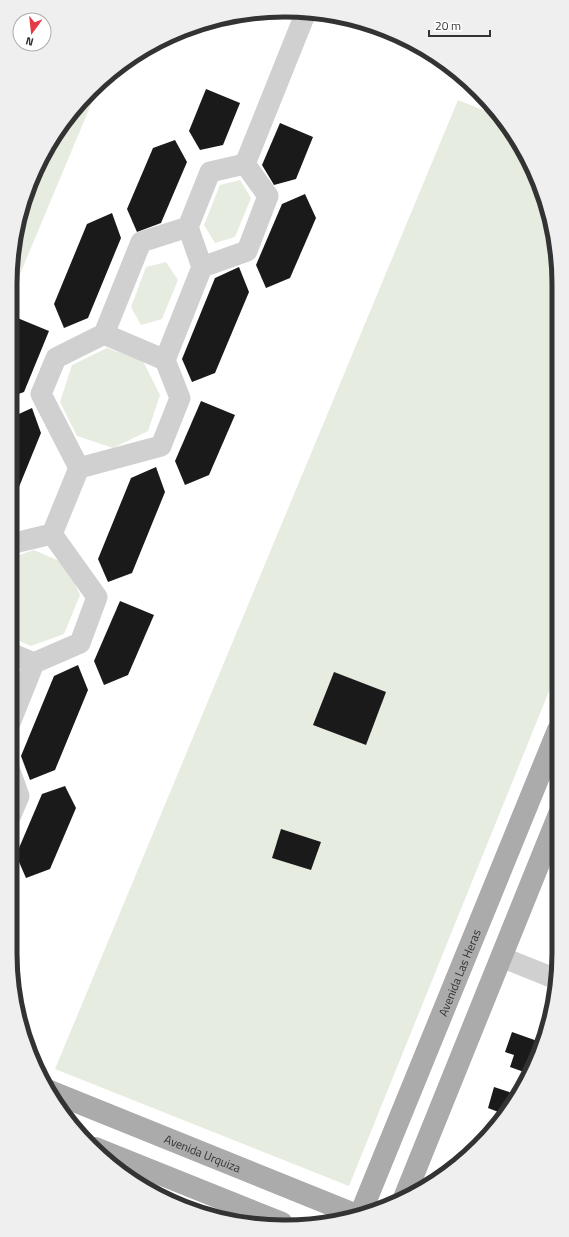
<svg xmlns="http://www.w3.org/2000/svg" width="569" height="1237" viewBox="0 0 569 1237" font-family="'Titillium Web',sans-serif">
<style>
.green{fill:#e6ecdf}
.building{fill:#1a1a1a}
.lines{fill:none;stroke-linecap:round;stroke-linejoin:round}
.minor{stroke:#d0d0d0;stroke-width:21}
.major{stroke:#ababab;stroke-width:22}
.labels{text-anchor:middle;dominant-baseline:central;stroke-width:4;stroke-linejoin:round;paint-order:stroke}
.street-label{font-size:12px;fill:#333;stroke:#fff}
.rim{fill:none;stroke:#333;stroke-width:5}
</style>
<rect width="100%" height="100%" fill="#fff"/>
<g class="green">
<path d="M100 83 10 298C10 276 11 253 15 231 25 179 59 117 100 83Z"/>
<path d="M458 100 503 118 538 179 557 248 558 669 349 1186 55 1069Z"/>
<path d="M240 180 251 198 235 237 215 243 204 225 220 185Z"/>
<path d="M166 262 178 280 162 319 141 325 131 307 146 267Z"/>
<path d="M107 348 143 361 160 395 148 431 113 448 77 436 60 402 72 365Z"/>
<path d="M34 550 66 564 80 595 64 634 31 646 10 637V558Z"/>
</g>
<g class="building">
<path d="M206 89 240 103 223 145 200 150 189 131Z"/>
<path d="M280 123 313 137 296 179 274 185 262 165Z"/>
<path d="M175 140 187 162 161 223 137 232 127 209 153 148Z"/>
<path d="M305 194 316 218 290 278 266 288 256 265 282 204Z"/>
<path d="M112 213 121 238 88 318 64 328 54 304 87 224Z"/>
<path d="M239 267 249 292 215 373 192 382 182 359 215 278Z"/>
<path d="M15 317 49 331 24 392 10 397V330Z"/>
<path d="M201 401 235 415 209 475 185 485 175 461Z"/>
<path d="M32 408 41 433 10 509V418Z"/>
<path d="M156 467 165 492 132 573 108 582 98 559 131 478Z"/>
<path d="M120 601 154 615 128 675 104 685 94 661Z"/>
<path d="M78 665 88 690 55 770 30 780 21 756 54 676Z"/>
<path d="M334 672 386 692 366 745 313 725Z"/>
<path d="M65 786 76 808 50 869 26 878 16 855 42 794Z"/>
<path d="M281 829 321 842 311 870 272 858Z"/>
<path d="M512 1032 543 1043 535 1062 529 1059 524 1072 510 1067 514 1055 505 1052Z"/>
<path d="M494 1087 515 1094 507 1107 504 1106 501 1113 488 1108Z"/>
</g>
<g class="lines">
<g class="minor">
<path d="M245 164 306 12"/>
<path d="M188 227 202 267"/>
<path d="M104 334 165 360"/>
<path d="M79 468 161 446 180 398 165 360 202 267 247 251 268 196 245 164"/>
<path d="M10 544 52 534 79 468 41 394 56 358 104 334 141 242 188 227 210 172 245 164"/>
<path d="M10 653 34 663"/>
<path d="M10 723 34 663 80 643 97 597 52 534"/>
<path d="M10 817 19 796 10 771"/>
<path d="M501 957 556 979"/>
</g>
<g class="major">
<path id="s1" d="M47 1090 359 1216"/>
<path d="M95 1148 282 1223"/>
<path d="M404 1198 559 814"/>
<path id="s2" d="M360 1215 558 730"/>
</g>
</g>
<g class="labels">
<g class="street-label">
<text stroke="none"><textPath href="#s2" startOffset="262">Avenida Las Heras</textPath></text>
<text stroke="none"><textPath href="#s1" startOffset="168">Avenida Urquiza</textPath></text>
</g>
</g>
<path d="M0 0H569V1237H0ZM284 17H285A267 267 0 0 1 552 284V953A267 267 0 0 1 285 1220H284A267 267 0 0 1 17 953V284A267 267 0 0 1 284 17Z" fill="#efefef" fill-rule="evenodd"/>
<path class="rim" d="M284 17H285A267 267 0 0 1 552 284V953A267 267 0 0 1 285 1220H284A267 267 0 0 1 17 953V284A267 267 0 0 1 284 17Z"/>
<g transform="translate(32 32) rotate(195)"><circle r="19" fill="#ffffff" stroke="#adadad"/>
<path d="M0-3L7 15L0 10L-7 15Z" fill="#e63946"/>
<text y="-6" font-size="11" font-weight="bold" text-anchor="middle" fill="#333333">N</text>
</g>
<path d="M429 30v6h61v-6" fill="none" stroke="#333333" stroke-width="2"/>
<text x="435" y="30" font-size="12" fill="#333333" stroke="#ffffff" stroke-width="3" paint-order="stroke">20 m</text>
</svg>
